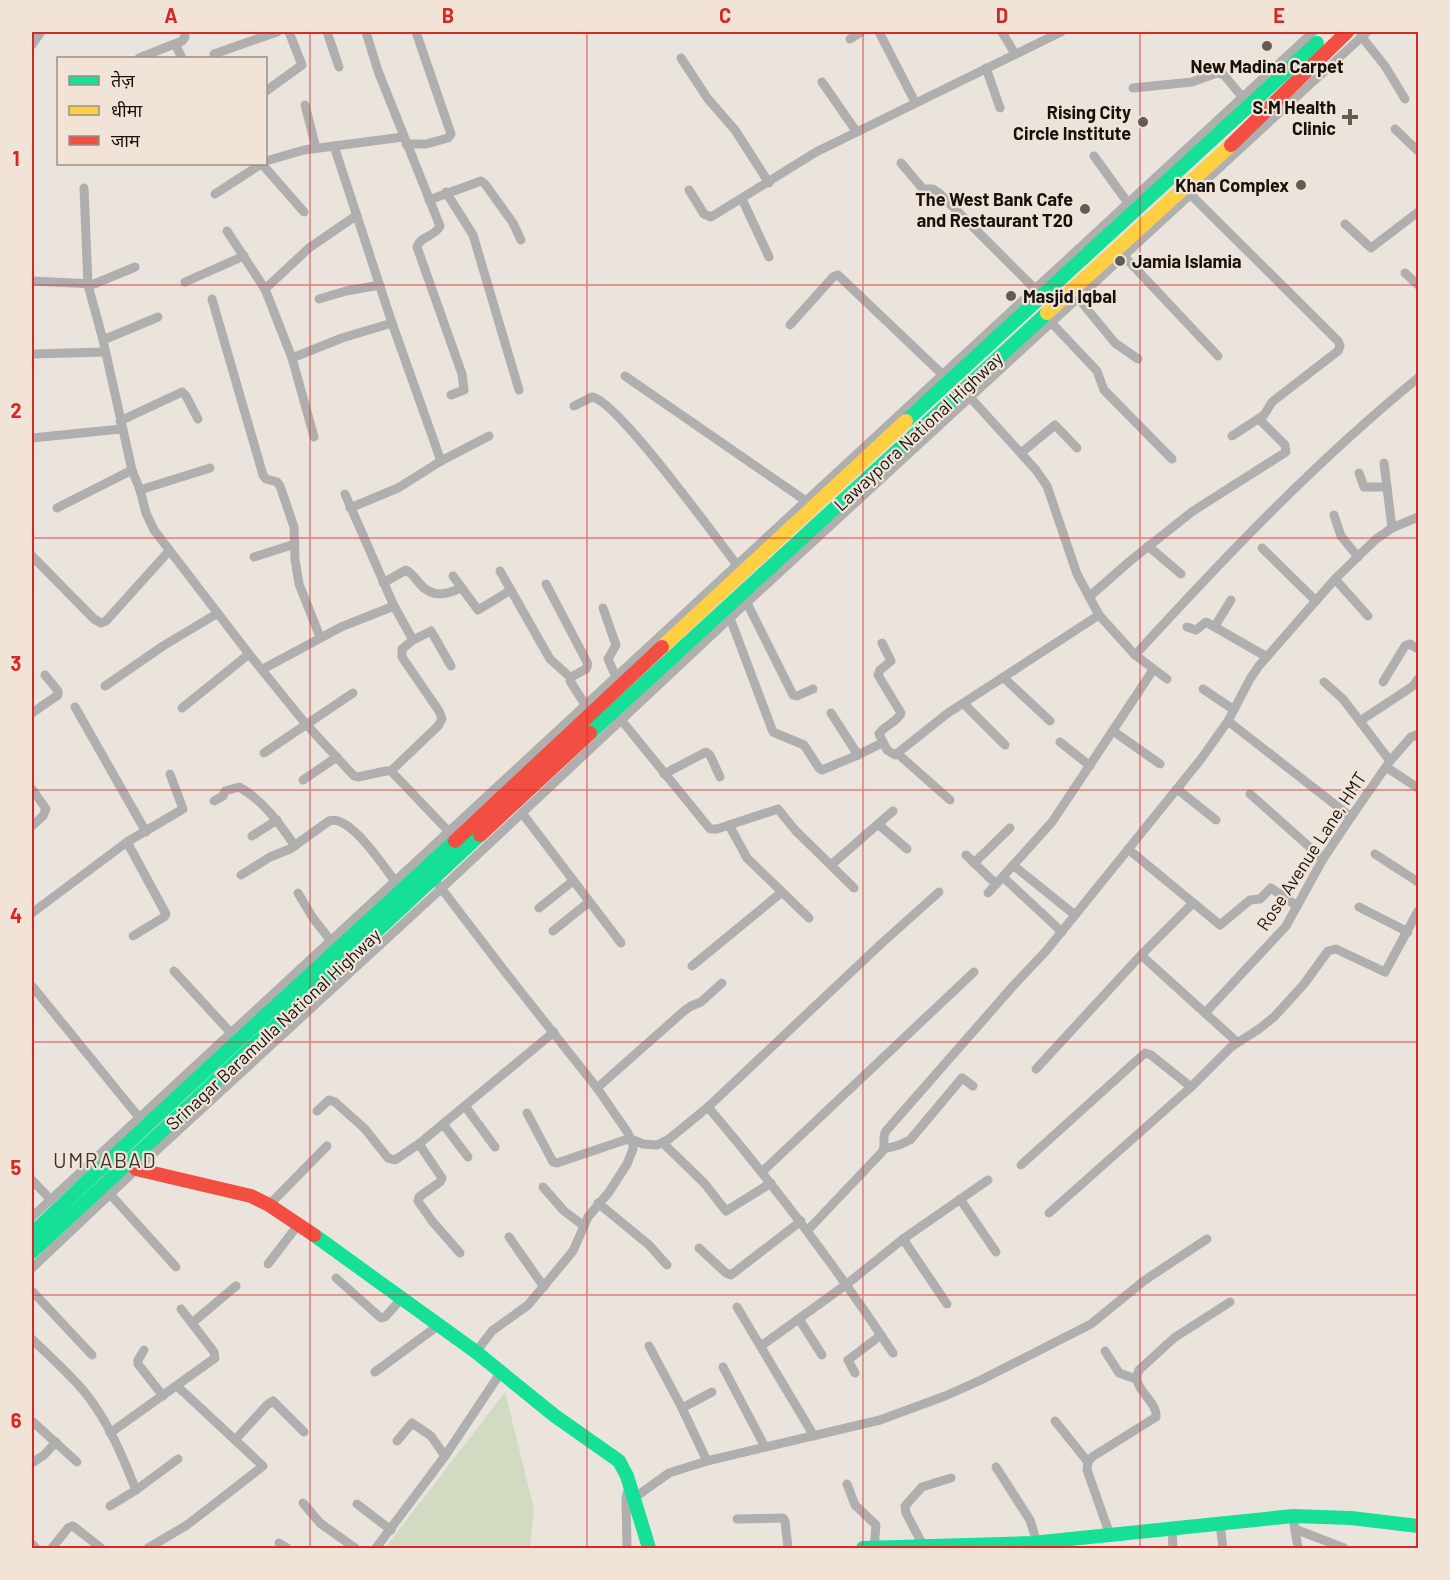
<svg xmlns="http://www.w3.org/2000/svg" width="1450" height="1580" viewBox="0 0 1450 1580" font-family="Barlow,'Noto Sans Devanagari',sans-serif">
<style>
.green{fill:#d0dbc1}
.lines{fill:none;stroke-linecap:round;stroke-linejoin:round}
.street{stroke:#afafaf;stroke-width:9}
.fast{stroke:#16e098;stroke-width:14}
.slow{stroke:#ffcf43;stroke-width:14}
.jam{stroke:#f24e42;stroke-width:14}
.grid{fill:none;stroke:#d62828;stroke-width:1.5;stroke-opacity:0.55}
.poi-dot{fill:#615c56;stroke:#f1e4d7;stroke-width:2}
.labels{text-anchor:middle;dominant-baseline:central;stroke-width:4.5;stroke-linejoin:round;paint-order:stroke}
.poi-label{font-size:18px;font-weight:bold;fill:#16120e;stroke:#f1e4d7;text-anchor:end}
.street-label{font-size:18px;fill:#16120e;stroke:#f1e4d7}
.quarter-label{font-size:21px;letter-spacing:1.5px;fill:#3d3429;stroke:#f1e4d7}
.neatline{fill:none;stroke:#d62828;stroke-width:2}
.grid-label{font-size:20px;text-anchor:middle;font-weight:bold;fill:#d62828}
</style>
<rect width="100%" height="100%" fill="#ebe4dd"/>
<path class="green" d="M505 1392 534 1509 530 1548H385Z"/>
<g class="lines">
<g class="street">
<path d="M327 32 339 67"/>
<path d="M366 32 378 71 440 226C435 237 420 236 417 247L462 374 464 390 451 395"/>
<path d="M879 32 915 102"/>
<path d="M1002 32 1015 54"/>
<path d="M1361 36 1385 66 1405 99"/>
<path d="M850 39 861 32"/>
<path d="M175 44 182 58"/>
<path d="M32 45 41 32"/>
<path d="M214 54 277 32"/>
<path d="M139 58 182 41 185 37 184 32"/>
<path d="M681 58 708 99 735 130 769 183"/>
<path d="M986 68 1000 108"/>
<path d="M822 82 856 131"/>
<path d="M1133 88 1192 82 1217 73 1224 75 1243 98"/>
<path d="M266 91 302 65 289 32"/>
<path d="M305 105 316 148"/>
<path d="M1395 129 1418 151"/>
<path d="M406 144H426L448 138 451 134 416 32"/>
<path d="M334 146 392 323 441 461"/>
<path d="M1094 156 1128 203"/>
<path d="M266 161 304 150 403 137"/>
<path d="M901 163 923 189H933L939 193 1035 289"/>
<path d="M262 164 304 212"/>
<path d="M84 188 88 285 103 340 132 470 140 490 146 513 154 530 249 654 305 723 354 776 358 777 386 771H391L452 835"/>
<path d="M689 190 704 214 711 217 816 152 1061 32"/>
<path d="M1187 191 1338 341 1340 346 1338 351 1272 402 1264 415 1232 436"/>
<path d="M446 192 473 235 519 390"/>
<path d="M215 194 261 164"/>
<path d="M742 199 769 257"/>
<path d="M429 200 481 181 485 184 513 223 521 240"/>
<path d="M1345 224 1371 248 1418 212"/>
<path d="M227 231 265 289 292 358 314 437"/>
<path d="M1121 253 1218 356"/>
<path d="M1405 273 1418 285"/>
<path d="M32 281 94 284 135 267"/>
<path d="M185 282 244 256"/>
<path d="M265 289 309 248 357 215"/>
<path d="M1078 298 1115 343 1138 359"/>
<path d="M212 299 263 475 266 479 277 482 280 486 294 527 295 559 299 584 320 637"/>
<path d="M319 299 346 291 380 285"/>
<path d="M1047 318 1097 371 1104 390 1172 459"/>
<path d="M790 325 833 277 838 275 942 374"/>
<path d="M103 340 158 317"/>
<path d="M32 354 105 352"/>
<path d="M292 358 342 338 392 323"/>
<path d="M625 376 806 501"/>
<path d="M967 394 1036 470 1047 486 1077 574 1099 615 1135 655 1167 679"/>
<path d="M574 406 592 397C617 400 716 538 737 565"/>
<path d="M120 421 182 392 186 396 198 419"/>
<path d="M32 438 121 429"/>
<path d="M1021 453 1055 425 1077 448"/>
<path d="M1384 463 1392 528"/>
<path d="M1359 473 1364 487H1387"/>
<path d="M140 490 210 468"/>
<path d="M345 494 394 606 413 640"/>
<path d="M57 508 132 470"/>
<path d="M350 508 398 488 441 461 489 436"/>
<path d="M1334 515 1341 536 1358 557"/>
<path d="M1148 546 1181 574"/>
<path d="M1262 548 1316 601"/>
<path d="M32 556 94 619 101 623 106 621 169 551"/>
<path d="M254 557 295 544"/>
<path d="M500 571 550 659 571 678"/>
<path d="M453 576 478 610 511 590"/>
<path d="M1335 579 1368 616"/>
<path d="M383 583 406 570C412 573 415 578 420 584 432 598 446 595 461 588"/>
<path d="M546 584 588 664 586 669 573 676 570 681 588 709"/>
<path d="M1089 597 1130 561 1193 511 1286 452 1285 445 1259 419"/>
<path d="M747 603 793 695 797 696 813 689"/>
<path d="M603 608 616 645 608 659 616 677"/>
<path d="M730 618 773 732 804 745 819 768 822 770 858 755 882 743"/>
<path d="M1215 626 1231 600"/>
<path d="M1187 627 1196 630 1206 622 1267 657"/>
<path d="M882 643 891 661 880 670 878 675 901 713C897 723 884 725 879 734L887 750 895 755 948 713 1099 615"/>
<path d="M1135 655C1224 558 1316 461 1418 378"/>
<path d="M263 669 341 627 394 606"/>
<path d="M1004 678 1050 721"/>
<path d="M1324 682 1343 699 1390 761"/>
<path d="M1383 682 1405 646 1410 644 1418 649"/>
<path d="M105 686 163 646 218 613"/>
<path d="M1203 689 1234 710"/>
<path d="M964 704 1005 745"/>
<path d="M75 707 146 832"/>
<path d="M182 708 249 654"/>
<path d="M32 713 58 695V691L45 675"/>
<path d="M831 713 858 755"/>
<path d="M618 716 710 829H717L778 809 795 830 854 888"/>
<path d="M1228 721 1351 817"/>
<path d="M1360 721 1413 686 1418 679"/>
<path d="M1113 731 1160 764"/>
<path d="M1060 742 1090 766"/>
<path d="M264 753 353 693"/>
<path d="M898 754 950 800"/>
<path d="M1386 767 1418 788"/>
<path d="M391 771 438 726 442 719 439 711 402 657V649L413 640 431 631 451 666"/>
<path d="M664 774 706 752 710 755 720 777"/>
<path d="M303 780 337 757"/>
<path d="M32 789 46 809 43 816 32 826"/>
<path d="M1177 789 1216 820"/>
<path d="M1250 794 1323 859"/>
<path d="M214 801 223 796 225 791 239 787C263 800 279 823 295 846"/>
<path d="M522 813 621 943"/>
<path d="M878 824 907 849"/>
<path d="M729 825 747 858 809 918"/>
<path d="M252 836 277 820"/>
<path d="M127 842 166 914 164 917 133 936"/>
<path d="M1128 849 1220 925 1250 900 1260 899 1271 888 1297 906"/>
<path d="M1375 854 1418 882"/>
<path d="M966 855 996 884"/>
<path d="M974 863 1010 828"/>
<path d="M831 865 893 811"/>
<path d="M1013 865 1075 915"/>
<path d="M241 875 270 857 290 849 329 821C350 814 383 866 395 881"/>
<path d="M1003 877 1062 932"/>
<path d="M438 884 506 973 597 1088 628 1133 633 1145V1149L627 1164 609 1192 588 1217 573 1251 528 1305 492 1331 476 1352"/>
<path d="M298 893 313 918 331 941"/>
<path d="M988 893 1052 822 1153 670"/>
<path d="M1359 907 1408 932"/>
<path d="M539 908 573 881"/>
<path d="M32 913 127 842 183 809 170 774"/>
<path d="M553 931 589 902"/>
<path d="M1141 955 1237 1042"/>
<path d="M692 966 782 892"/>
<path d="M174 971 231 1033"/>
<path d="M32 986 142 1121"/>
<path d="M1205 1013 1286 926 1323 859 1351 817 1390 761 1411 737 1416 735 1418 737"/>
<path d="M1036 1069 1141 955 1192 904"/>
<path d="M597 1088 684 1011 691 1006 701 1002 722 983"/>
<path d="M465 1106 495 1147"/>
<path d="M708 1107C775 1186 836 1267 893 1353"/>
<path d="M317 1111 329 1100 335 1102 365 1129 388 1158 395 1160 420 1143 554 1032"/>
<path d="M527 1113 553 1162 557 1163 625 1140 631 1139 643 1144 657 1145 669 1139 708 1107 882 943 939 892"/>
<path d="M443 1124 468 1157"/>
<path d="M663 1143 705 1184 726 1211 771 1183"/>
<path d="M419 1144 442 1178 440 1182 419 1197 418 1201 432 1221 460 1253"/>
<path d="M884 1149 899 1145 910 1140 962 1078 973 1086"/>
<path d="M1021 1165 1145 1053 1151 1055 1191 1087"/>
<path d="M763 1171 974 972"/>
<path d="M32 1180 51 1200"/>
<path d="M543 1187 564 1211 584 1226"/>
<path d="M110 1194 176 1267"/>
<path d="M960 1199 996 1252"/>
<path d="M598 1203 649 1245 667 1265"/>
<path d="M269 1205 327 1146"/>
<path d="M1049 1213 1191 1087 1231 1047 1259 1029 1274 1017 1304 984 1328 951 1336 949 1385 972 1418 911"/>
<path d="M32 1217 1313 32"/>
<path d="M807 1231 882 1152C887 1145 881 1138 886 1131L1013 986 1046 951 1201 759 1228 721 1250 679 1258 667 1335 579 1375 540 1392 528 1418 517"/>
<path d="M509 1237 544 1287"/>
<path d="M903 1239 947 1304"/>
<path d="M699 1248 726 1273 731 1275 801 1221"/>
<path d="M268 1264 298 1225"/>
<path d="M32 1268 144 1162 442 888 730 618 1367 32"/>
<path d="M336 1278 381 1318 385 1317 402 1298"/>
<path d="M32 1291 92 1355"/>
<path d="M737 1307 814 1436"/>
<path d="M799 1319 822 1355"/>
<path d="M192 1323 236 1286"/>
<path d="M32 1339C50 1357 71 1375 87 1395 109 1423 123 1458 136 1490"/>
<path d="M649 1346 682 1408 707 1461"/>
<path d="M761 1346 847 1284 903 1239 988 1180"/>
<path d="M144 1350 138 1360V1364L163 1396"/>
<path d="M1105 1351 1119 1373 1136 1379"/>
<path d="M723 1367 765 1447"/>
<path d="M375 1372 439 1325"/>
<path d="M855 1373 848 1360 881 1335"/>
<path d="M682 1408 712 1392"/>
<path d="M32 1421 77 1462"/>
<path d="M1055 1421 1088 1462"/>
<path d="M110 1433 215 1358 214 1352 181 1309"/>
<path d="M235 1440 267 1405 273 1401 304 1432"/>
<path d="M397 1441 412 1423 431 1436 445 1456"/>
<path d="M32 1463 44 1455 56 1442"/>
<path d="M996 1467 1030 1520 1037 1543"/>
<path d="M847 1484 855 1505 876 1525 874 1548"/>
<path d="M634 1498 669 1473 707 1461 880 1420 945 1396 981 1380 1091 1324 1145 1280 1207 1239"/>
<path d="M303 1503 320 1523 355 1548"/>
<path d="M357 1504 391 1530"/>
<path d="M110 1506 136 1490 178 1459"/>
<path d="M737 1519 783 1518 785 1521 788 1548"/>
<path d="M1220 1524 1223 1548"/>
<path d="M1294 1524 1298 1548"/>
<path d="M1172 1529 1173 1548"/>
<path d="M1295 1529 1344 1548"/>
<path d="M1110 1535 1087 1470 1088 1462 1092 1457 1156 1417C1158 1400 1129 1388 1139 1370L1174 1338 1230 1302"/>
<path d="M279 1543 287 1548"/>
<path d="M32 1544 36 1548"/>
<path d="M924 1547 906 1513 905 1506 922 1487 951 1478"/>
<path d="M52 1548 68 1528 73 1526 101 1548"/>
<path d="M148 1548 187 1525 263 1466 177 1386"/>
<path d="M376 1548 445 1456 501 1372"/>
<path d="M627 1548 626 1498 629 1487"/>
</g>
<g class="fast">
<path d="M906 421 1317 43"/>
<path d="M590 733 1047 313"/>
<path d="M32 1234C171 1100 314 972 455 841"/>
<path d="M314 1235 476 1352 555 1416 619 1461 627 1476 649 1548"/>
<path d="M32 1252 480 835"/>
<path d="M863 1548 1032 1543 1293 1516 1351 1518 1418 1526"/>
</g>
<g class="slow">
<path d="M1047 313 1231 145"/>
<path d="M662 647 906 421"/>
</g>
<g class="jam">
<path d="M1231 145 1347 32"/>
<path d="M480 835 590 733"/>
<path d="M455 841 662 647"/>
<path d="M136 1169 251 1196 269 1205 314 1235"/>
</g>
</g>
<path class="grid" d="M310 32V1548M587 32V1548M863 32V1548M1140 32V1548M32 285H1418M32 538H1418M32 790H1418M32 1042H1418M32 1295H1418"/>
<g class="poi-dot">
<circle cx="1267" cy="46" r="6"/>
<path d="M1347 108h6v6h6v6h-6v6h-6v-6h-6v-6h6z"/>
<circle cx="1143" cy="122" r="6"/>
<circle cx="1301" cy="185" r="6"/>
<circle cx="1085" cy="209" r="6"/>
<circle cx="1120" cy="261" r="6"/>
<circle cx="1011" cy="296" r="6"/>
</g>
<g class="labels">
<g class="poi-label">
<text x="1267" y="66" text-anchor="middle">New Madina Carpet</text>
<text x="1336" y="107">S.M Health<tspan x="1336" dy="21">Clinic</tspan></text>
<text x="1131" y="112">Rising City<tspan x="1131" dy="21">Circle Institute</tspan></text>
<text x="1289" y="185">Khan Complex</text>
<text x="1073" y="199">The West Bank Cafe<tspan x="1073" dy="21">and Restaurant T20</tspan></text>
<text x="1132" y="261" text-anchor="start">Jamia Islamia</text>
<text x="1023" y="296" text-anchor="start">Masjid Iqbal</text>
</g>
<g class="street-label">
<text transform="translate(918 431) rotate(-43)">Lawaypora National Highway</text>
<text transform="translate(1311 851) rotate(-57)">Rose Avenue Lane, HMT</text>
<text transform="translate(273 1029) rotate(-43)">Srinagar Baramulla National Highway</text>
</g>
<g class="quarter-label">
<text x="105" y="1159">UMRABAD</text>
</g>
</g>
<rect width="1450" height="1580" fill="none" stroke="#f1e4d7" stroke-width="66"/>
<rect x="57" y="57" width="210" height="108" fill="#f1e4d7" stroke="#999087" stroke-width="1.5"/>
<rect x="69" y="76" width="30" height="9" fill="#16e098" stroke="#999087" stroke-width="1.5"/>
<text x="111" y="87" font-size="18" fill="#16120e">तेज़</text>
<rect x="69" y="106" width="30" height="9" fill="#ffcf43" stroke="#999087" stroke-width="1.5"/>
<text x="111" y="117" font-size="18" fill="#16120e">धीमा</text>
<rect x="69" y="136" width="30" height="9" fill="#f24e42" stroke="#999087" stroke-width="1.5"/>
<text x="111" y="147" font-size="18" fill="#16120e">जाम</text>
<rect x="33" y="33" width="1384" height="1514" class="neatline"/>
<g class="grid-label">
<text x="171" y="23">A</text>
<text x="448" y="23">B</text>
<text x="725" y="23">C</text>
<text x="1002" y="23">D</text>
<text x="1279" y="23">E</text>
<text x="16" y="166">1</text>
<text x="16" y="418">2</text>
<text x="16" y="671">3</text>
<text x="16" y="923">4</text>
<text x="16" y="1175">5</text>
<text x="16" y="1428">6</text>
</g>
</svg>
